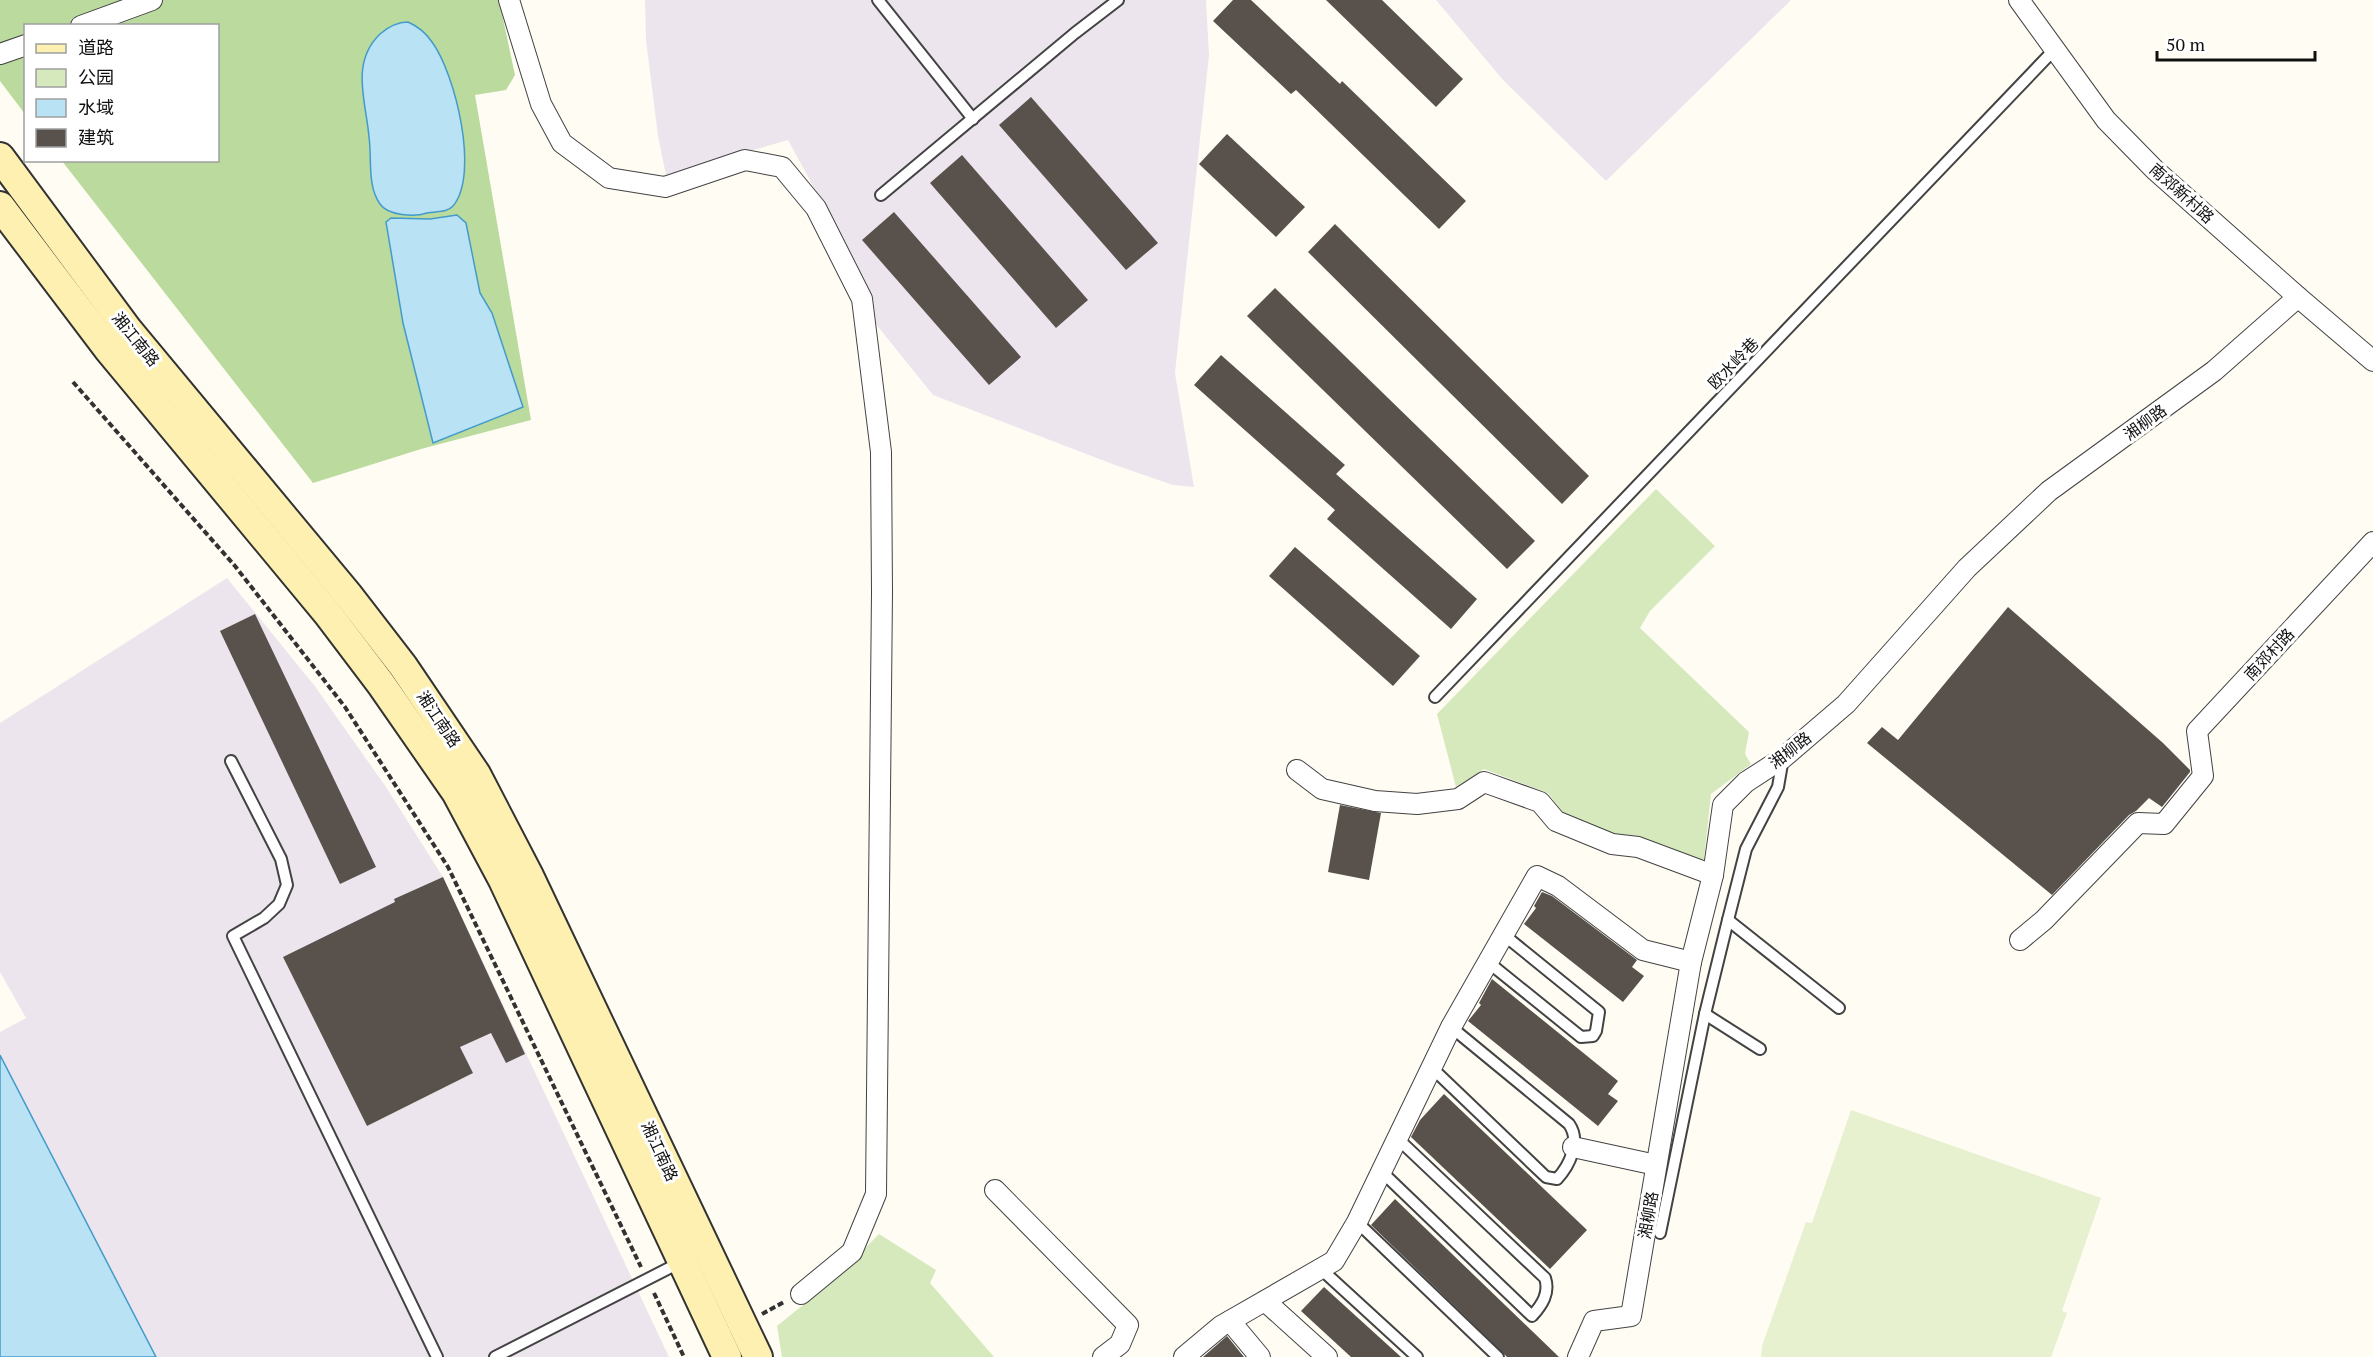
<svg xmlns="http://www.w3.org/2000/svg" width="2373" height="1357" viewBox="0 0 2373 1357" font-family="'PT Serif','Noto Sans SC',serif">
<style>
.industrial{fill:#ede5ee}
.green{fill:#d6e9bd}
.forest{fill:#bbda9d}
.pitch{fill:#e7f1cf}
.water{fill:#b9e2f5;stroke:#429bca;stroke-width:1.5}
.building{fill:#59514c}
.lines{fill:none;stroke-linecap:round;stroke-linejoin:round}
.lane-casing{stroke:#434343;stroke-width:14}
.street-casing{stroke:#434343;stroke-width:22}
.secondary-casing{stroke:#323232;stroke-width:32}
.path{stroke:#323232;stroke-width:4;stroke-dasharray:6 3;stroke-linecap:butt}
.lane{stroke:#fff;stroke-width:10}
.street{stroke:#fff;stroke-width:20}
.secondary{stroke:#fdf0b0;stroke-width:28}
.labels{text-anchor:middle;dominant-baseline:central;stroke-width:6;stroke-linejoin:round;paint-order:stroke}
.street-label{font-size:16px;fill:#101010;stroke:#fff}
</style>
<rect width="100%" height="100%" fill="#fffcf3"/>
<g class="industrial">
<path d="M645 0H1206L1209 55 1175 373 1194 487 1173 485 1115 465 933 395 871 318 870 291 788 140 666 175 658 136 646 40Z"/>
<path d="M1436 0H1791L1606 181 1503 80Z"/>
<path d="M227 578 314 685 386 787 443 877 669 1357H156L0 1055V1032L26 1018 0 972V723Z"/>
</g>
<g class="green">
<path d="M1656 489 1715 546 1650 611 1640 628 1749 732 1745 754 1751 764 1711 794 1704 859 1698 861 1635 837 1615 836 1564 814 1548 793 1484 769 1456 787 1437 714Z"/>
<path d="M879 1234 936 1270 930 1283 994 1357H782L777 1326 834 1280Z"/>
</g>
<path class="forest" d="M0 0H499L515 75 506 90 475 95 531 420 421 449 313 483 62 161 218 160V26H26L25 114 0 81Z"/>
<path class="pitch" d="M1851 1110 2101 1198 2062 1311 2067 1313 2051 1357H1761L1762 1346 1806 1222 1812 1223Z"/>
<g class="water">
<path d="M408 22C417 26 426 33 432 42 455 73 480 174 453 206 447 213 436 211 427 213 415 217 388 216 380 204 367 186 372 159 369 137 366 101 350 63 380 34 388 27 397 22 408 22Z"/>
<path d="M457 215 466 223 480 293 492 313 523 407 433 443 403 323 386 222 391 218 430 219Z"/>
<path d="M0 1055 156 1357H0Z"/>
</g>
<g class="building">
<path d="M1233 0H1251L1340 84 1342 81 1466 201 1439 229 1296 90 1291 94 1213 21Z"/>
<path d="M1326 0H1382L1463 79 1436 107Z"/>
<path d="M1031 97 1158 243 1126 270 999 125Z"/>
<path d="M1227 134 1305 207 1276 237 1199 164Z"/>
<path d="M962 155 1088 300 1056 328 930 183Z"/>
<path d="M894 212 1021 357 989 385 862 240Z"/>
<path d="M1335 224 1589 476 1562 504 1308 252Z"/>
<path d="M1275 288 1535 541 1507 569 1247 316Z"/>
<path d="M1221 355 1345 465 1336 474 1477 599 1451 629 1327 519 1335 510 1194 385Z"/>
<path d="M1295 547 1420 656 1393 686 1269 576Z"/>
<path d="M2008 607 2163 743 2190 770V772L2162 807 2149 798 2136 811 2129 815 2052 895 1867 743 1882 727 1898 740Z"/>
<path d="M255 614 376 867 340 884 220 631Z"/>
<path d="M1340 805 1381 813 1369 880 1328 872Z"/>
<path d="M443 877 525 1054 506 1063 491 1033 460 1047 473 1073 367 1126 283 957 395 902 394 899Z"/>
<path d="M1542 892 1552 896 1637 960 1632 967 1644 976 1623 1002 1524 924 1536 908 1534 906Z"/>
<path d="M1492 979 1618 1081 1608 1094 1618 1101 1598 1126 1468 1021 1481 1005 1479 1003Z"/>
<path d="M1444 1094 1587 1230 1550 1269 1411 1137 1420 1120Z"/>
<path d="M1395 1199 1559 1357H1507L1505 1355 1371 1225Z"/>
<path d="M1324 1287 1401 1357H1351L1301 1311Z"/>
<path d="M1227 1336 1244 1357H1203Z"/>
</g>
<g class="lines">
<g class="lane-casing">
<g id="lane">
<path d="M878 0 973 119"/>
<path d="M881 195 1075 33 1118 0"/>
<path d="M1435 697 2054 50"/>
<path d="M231 761 281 859 287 885 279 904 264 918 233 936 437 1357"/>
<path d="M1728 920 1839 1008"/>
<path d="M1488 962 1581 1037 1593 1036 1596 1031 1599 1012 1504 935"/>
<path d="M1705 1014 1760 1049"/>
<path d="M1431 1067 1546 1177 1557 1179C1570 1165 1581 1141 1569 1124L1451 1027"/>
<path d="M1381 1171 1532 1316C1542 1305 1550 1293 1545 1278L1397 1138"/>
<path d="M1357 1222 1498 1357"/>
<path d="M1660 1233 1705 1014 1728 920 1746 849 1778 787 1783 758"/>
<path d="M1321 1269 1417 1357"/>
<path d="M495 1357 681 1262"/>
</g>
</g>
<g class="street-casing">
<g id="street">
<path d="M509 0 541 104 562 143 609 178 665 187 745 160 782 167 816 208 862 299 881 452 882 592 876 1194 852 1252 801 1294"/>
<path d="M2019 0 2106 120 2155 170 2298 297 2373 361"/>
<path d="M81 26 152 0"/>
<path d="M0 54 26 45"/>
<path d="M1297 770 1322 789 1375 801 1417 804 1458 799 1484 782 1540 802 1556 821 1612 844 1638 847 1713 875"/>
<path d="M2020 940 2044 920 2138 823 2164 824 2203 776 2197 731 2373 542"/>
<path d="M1573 1147 1656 1165"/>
<path d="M995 1190 1128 1325 1120 1344 1103 1357"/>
<path d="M1265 1301 1327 1357"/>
<path d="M1230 1321 1260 1357"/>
<path d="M1184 1357 1221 1326 1334 1261 1357 1222 1451 1027 1537 876 1558 886 1643 950 1691 962"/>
<path d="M1578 1357 1594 1321 1631 1316 1691 962 1713 875 1723 805 1746 782 1783 758 1846 704 1967 568 2049 491 2214 371 2298 297"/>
</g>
</g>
<g class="secondary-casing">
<g id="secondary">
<path d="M0 157 128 330 349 596 403 666 476 774 529 876 758 1357"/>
<path d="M0 206 109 350 328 614 381 684 456 792 503 880 727 1357"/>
</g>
</g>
<g class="path">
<path d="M73 382 235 566 345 707 448 867 641 1267"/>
<path d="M654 1293 684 1357"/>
<path d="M762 1314 784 1302"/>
</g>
<use href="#lane" class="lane"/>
<use href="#street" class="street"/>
<use href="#secondary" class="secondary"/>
</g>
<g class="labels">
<g class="street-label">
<text transform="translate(2182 193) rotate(42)">南郊新村路</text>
<text transform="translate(136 339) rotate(51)">湘江南路</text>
<text transform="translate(1733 363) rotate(-46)">欧水岭巷</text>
<text transform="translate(2145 422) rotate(-36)">湘柳路</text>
<text transform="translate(2269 654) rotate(-47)">南郊村路</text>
<text transform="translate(439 719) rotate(56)">湘江南路</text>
<text transform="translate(1790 750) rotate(-38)">湘柳路</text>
<text transform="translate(660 1151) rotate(65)">湘江南路</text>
<text transform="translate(1648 1215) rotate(-80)">湘柳路</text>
</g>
</g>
<rect x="24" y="24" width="195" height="138" fill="#ffffff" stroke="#9f9f9f" stroke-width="1.5"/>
<rect x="36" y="44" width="30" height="9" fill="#fdf0b0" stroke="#9f9f9f" stroke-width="1.5"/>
<text x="78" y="54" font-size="18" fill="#101010">道路</text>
<rect x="36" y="69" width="30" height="18" fill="#d6e9bd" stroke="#9f9f9f" stroke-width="1.5"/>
<text x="78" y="84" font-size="18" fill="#101010">公园</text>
<rect x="36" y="99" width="30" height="18" fill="#b9e2f5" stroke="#9f9f9f" stroke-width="1.5"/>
<text x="78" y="114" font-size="18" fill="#101010">水域</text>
<rect x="36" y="129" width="30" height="18" fill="#59514c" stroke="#9f9f9f" stroke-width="1.5"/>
<text x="78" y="144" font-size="18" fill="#101010">建筑</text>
<path d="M2157 51v9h158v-9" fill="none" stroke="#101010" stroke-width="3"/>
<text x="2166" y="51" font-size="18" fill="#101010" stroke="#ffffff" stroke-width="4.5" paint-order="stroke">50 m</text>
</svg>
